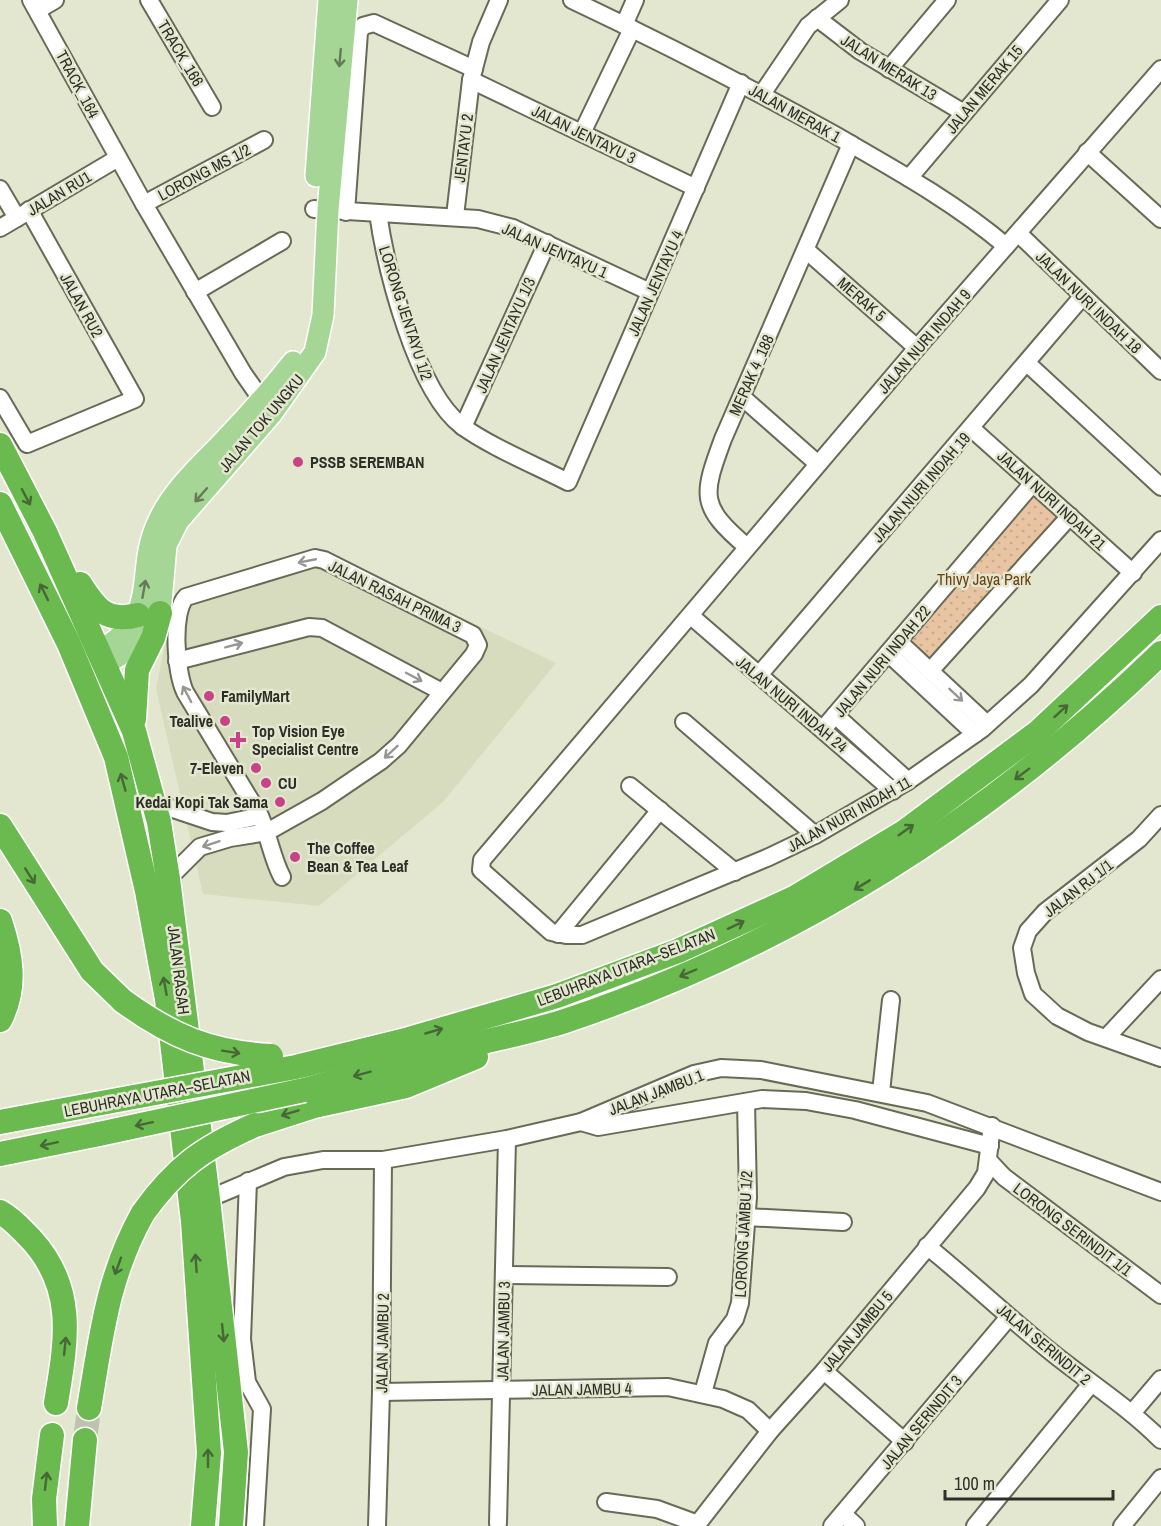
<svg xmlns="http://www.w3.org/2000/svg" width="1161" height="1526" viewBox="0 0 1161 1526" font-family="'Archivo Narrow',sans-serif">
<style>
.built{fill:#d8dcbe}
.park{fill:url(#park-dots)}
.lines{fill:none;stroke-linecap:round;stroke-linejoin:round}
.highway-tunnel{stroke:#bfc2ae;stroke-width:24;stroke-dasharray:24 12;stroke-linecap:butt}
.minor-casing{stroke:#676a56;stroke-width:20}
.major-casing{stroke:#fff;stroke-width:24}
.highway-casing{stroke:#fff;stroke-width:27}
.minor{stroke:#fff;stroke-width:16}
.major{stroke:#a6d695;stroke-width:21}
.highway{stroke:#6bba4f;stroke-width:24}
.highway-bridge-casing{stroke:#fff;stroke-width:27;stroke-linecap:butt}
.highway-bridge{stroke:#6bba4f;stroke-width:24}
.oneway{stroke:#647a58}
.oneway2{stroke:#466736}
.oneway3{stroke:#969792}
.poi-dot{fill:#c74287;stroke:#e3e7d0;stroke-width:2}
.labels{text-anchor:middle;dominant-baseline:central;stroke-width:5;stroke-linejoin:round;paint-order:stroke}
.street-label{font-size:16px;fill:#2e2f26;stroke:#e3e7d0}
.poi-label{font-size:16px;font-weight:bold;fill:#2e2f26;stroke:#e3e7d0;text-anchor:start}
.park-label{font-size:16px;fill:#694113;stroke:#e3e7d0}
</style>
<defs>
<pattern id="park-dots" width="8" height="8" patternUnits="userSpaceOnUse" patternTransform="scale(1.5)"><rect width="8" height="8" fill="#e8c4a2"/><path d="M2 2h.1M6 6h.1" fill="none" stroke="#c7a98b" stroke-width="1.8" stroke-linecap="round"/></pattern>
</defs>
<rect width="100%" height="100%" fill="#e3e7d0"/>
<path class="built" d="M321 550 556 663 443 802 319 906 203 894 156 689 174 597Z"/>
<path class="park" d="M1034 495 1060 518 934 663 907 639Z"/>
<g class="lines">
<path class="highway-tunnel" d="M85 1440 89 1408"/>
<g class="minor-casing">
<g id="minor">
<path d="M31 0 144 204 243 373 268 409"/>
<path d="M149 0 212 107"/>
<path d="M572 0C661 42 749 87 835 135 894 169 954 202 1006 246"/>
<path d="M38 10 55 0"/>
<path d="M817 18 860 51 964 113"/>
<path d="M624 25 635 0"/>
<path d="M889 69 947 0"/>
<path d="M1161 69 917 348 482 860 481 870 551 932 566 935H582L769 857 815 835 908 781 982 729 1031 685 1161 540"/>
<path d="M471 80 696 188"/>
<path d="M762 94 808 26 840 0"/>
<path d="M582 133 632 29"/>
<path d="M1087 152 1161 219"/>
<path d="M909 178 1060 0"/>
<path d="M0 189 17 218"/>
<path d="M144 204 264 140"/>
<path d="M314 209 478 219 513 228 650 292"/>
<path d="M346 212 359 32 363 26 374 23 474 69"/>
<path d="M378 213C386 269 416 391 462 426 489 446 537 466 568 482L741 83"/>
<path d="M455 216 471 80 481 42 499 0"/>
<path d="M0 228 118 158"/>
<path d="M1018 233 1161 371"/>
<path d="M806 250 917 348"/>
<path d="M195 292 282 241"/>
<path d="M1027 363 1161 487"/>
<path d="M742 397 818 464"/>
<path d="M0 398 27 444 135 399 29 210"/>
<path d="M463 427 547 243"/>
<path d="M971 428 1133 573"/>
<path d="M747 547C699 506 702 496 723 439L851 144"/>
<path d="M691 616 893 791"/>
<path d="M898 641 987 724"/>
<path d="M888 653 975 734"/>
<path d="M177 661 309 627 322 628 442 692"/>
<path d="M930 671 1070 516"/>
<path d="M759 675 1082 297"/>
<path d="M835 715 908 781"/>
<path d="M684 722 815 835"/>
<path d="M823 729 1033 483"/>
<path d="M630 786 735 872"/>
<path d="M155 803 212 822 227 823 260 816"/>
<path d="M1161 815 1139 839 1045 912 1028 931 1022 948 1026 973 1033 994 1057 1016 1088 1032 1161 1058"/>
<path d="M168 879 200 847 230 838 267 832 322 801 381 761 399 745 474 654 478 645 473 635 324 560 315 558 186 597C171 613 176 672 185 692L260 816C269 836 272 858 282 877"/>
<path d="M558 934 660 810"/>
<path d="M1106 1038 1161 979"/>
<path d="M881 1092 891 1000"/>
<path d="M581 1122 598 1127 762 1099 806 1101 855 1110 990 1146"/>
<path d="M988 1160 1004 1177 1161 1295"/>
<path d="M248 1181 242 1339 247 1382 262 1409 255 1526"/>
<path d="M208 1199 284 1167 323 1160H383L507 1139 581 1122 694 1074 721 1068 761 1070 927 1103 1161 1192"/>
<path d="M746 1217 843 1222"/>
<path d="M927 1246C969 1280 1008 1317 1050 1351 1087 1381 1127 1406 1161 1440"/>
<path d="M505 1275 668 1277"/>
<path d="M824 1371 905 1442"/>
<path d="M381 1392 668 1387 723 1399 748 1410 770 1431"/>
<path d="M703 1393 717 1343 735 1319 740 1303 748 1197 746 1102"/>
<path d="M1133 1412 1161 1379"/>
<path d="M606 1502 657 1509 698 1524"/>
<path d="M843 1514 856 1526"/>
<path d="M498 1523 507 1139"/>
<path d="M377 1526 381 1392 383 1160"/>
<path d="M696 1526 770 1431 824 1371 977 1188 986 1173 992 1126"/>
<path d="M832 1526 1009 1317"/>
<path d="M975 1526 1091 1384"/>
<path d="M1122 1526 1161 1478"/>
</g>
</g>
<g class="major-casing">
<g id="major">
<path d="M316 176 329 0"/>
<path d="M100 651C164 613 133 573 159 520 174 489 200 466 223 442 248 416 271 390 293 362"/>
<path d="M106 664 136 645 149 632 160 613 166 545 178 521 272 413 315 352 323 315 328 210 347 0"/>
</g>
</g>
<g class="highway-casing">
<g id="highway">
<path d="M0 445 45 532 134 731 159 822 168 879 208 1199 236 1452 231 1526"/>
<path d="M0 504 69 644 116 757 147 891 167 999 193 1221 209 1453 203 1526"/>
<path d="M80 584C96 609 106 623 138 615"/>
<path d="M134 719 137 670 153 638 160 613"/>
<path d="M0 826 92 971 123 1001"/>
<path d="M0 921C11 954 17 987 0 1020"/>
<path d="M296 1067 402 1041 557 996 678 951 794 898 904 832 1038 732 1161 617"/>
<path d="M304 1090C362 1074 421 1059 479 1043 508 1036 537 1030 565 1021 792 945 990 819 1161 653"/>
<path d="M0 1122 96 1104"/>
<path d="M255 1125 314 1106 406 1086 476 1057"/>
<path d="M0 1154 99 1134"/>
<path d="M0 1212C13 1219 21 1229 31 1239 77 1289 66 1342 56 1403"/>
<path d="M89 1408C101 1338 107 1277 143 1213"/>
<path d="M45 1526 44 1499 52 1435"/>
<path d="M77 1526 85 1440"/>
</g>
</g>
<use href="#minor" class="minor"/>
<use href="#major" class="major"/>
<use href="#highway" class="highway"/>
<g class="highway-bridge-casing">
<g id="highway-bridge">
<path d="M123 1001C171 1036 211 1053 271 1056"/>
<path d="M96 1104 296 1067"/>
<path d="M99 1134 304 1090"/>
<path d="M143 1213C176 1167 203 1148 255 1125"/>
</g>
</g>
<use href="#highway-bridge" class="highway-bridge"/>
</g>
<defs><path id="oneway-shaft" d="M-6 0H5M1.5-3L5.5 0L1.5 3" fill="none" stroke-width="1.6" stroke-linecap="round" stroke-linejoin="round" transform="scale(1.5)"/></defs>
<g class="oneway">
<use href="#oneway-shaft" transform="translate(340 58) rotate(95)"/>
<use href="#oneway-shaft" transform="translate(201 495) rotate(131)"/>
<use href="#oneway-shaft" transform="translate(144 589) rotate(-80)"/>
</g>
<g class="oneway2">
<use href="#oneway-shaft" transform="translate(26 497) rotate(62)"/>
<use href="#oneway-shaft" transform="translate(44 592) rotate(-116)"/>
<use href="#oneway-shaft" transform="translate(1061 711) rotate(-42)"/>
<use href="#oneway-shaft" transform="translate(1022 774) rotate(143)"/>
<use href="#oneway-shaft" transform="translate(123 782) rotate(-106)"/>
<use href="#oneway-shaft" transform="translate(906 830) rotate(-35)"/>
<use href="#oneway-shaft" transform="translate(30 876) rotate(58)"/>
<use href="#oneway-shaft" transform="translate(862 885) rotate(149)"/>
<use href="#oneway-shaft" transform="translate(736 925) rotate(-25)"/>
<use href="#oneway-shaft" transform="translate(688 973) rotate(157)"/>
<use href="#oneway-shaft" transform="translate(165 986) rotate(-100)"/>
<use href="#oneway-shaft" transform="translate(434 1031) rotate(-16)"/>
<use href="#oneway-shaft" transform="translate(231 1052) rotate(9)"/>
<use href="#oneway-shaft" transform="translate(362 1074) rotate(165)"/>
<use href="#oneway-shaft" transform="translate(290 1113) rotate(163)"/>
<use href="#oneway-shaft" transform="translate(144 1124) rotate(168)"/>
<use href="#oneway-shaft" transform="translate(49 1144) rotate(168)"/>
<use href="#oneway-shaft" transform="translate(196 1263) rotate(-94)"/>
<use href="#oneway-shaft" transform="translate(118 1266) rotate(110)"/>
<use href="#oneway-shaft" transform="translate(223 1333) rotate(84)"/>
<use href="#oneway-shaft" transform="translate(65 1346) rotate(-84)"/>
<use href="#oneway-shaft" transform="translate(208 1458) rotate(-90)"/>
<use href="#oneway-shaft" transform="translate(46 1481) rotate(-83)"/>
</g>
<g class="oneway3">
<use href="#oneway-shaft" transform="translate(307 561) rotate(169)"/>
<use href="#oneway-shaft" transform="translate(234 645) rotate(-15)"/>
<use href="#oneway-shaft" transform="translate(414 677) rotate(28)"/>
<use href="#oneway-shaft" transform="translate(187 694) rotate(-118)"/>
<use href="#oneway-shaft" transform="translate(956 695) rotate(43)"/>
<use href="#oneway-shaft" transform="translate(391 752) rotate(137)"/>
<use href="#oneway-shaft" transform="translate(211 844) rotate(162)"/>
</g>
<g class="poi-dot">
<circle cx="298" cy="462" r="6"/>
<circle cx="209" cy="696" r="6"/>
<circle cx="225" cy="721" r="6"/>
<path d="M235 731h6v6h6v6h-6v6h-6v-6h-6v-6h6z"/>
<circle cx="256" cy="768" r="6"/>
<circle cx="266" cy="783" r="6"/>
<circle cx="280" cy="802" r="6"/>
<circle cx="295" cy="857" r="6"/>
</g>
<g class="labels">
<g class="street-label">
<text transform="translate(181 53) rotate(59)">TRACK_166</text>
<text transform="translate(889 67) rotate(32)">JALAN MERAK 13</text>
<text transform="translate(78 84) rotate(62)">TRACK_164</text>
<text transform="translate(984 89) rotate(-50)">JALAN MERAK 15</text>
<text transform="translate(795 113) rotate(29)">JALAN MERAK 1</text>
<text transform="translate(584 134) rotate(26)">JALAN JENTAYU 3</text>
<text transform="translate(463 148) rotate(-83)">JENTAYU 2</text>
<text transform="translate(204 172) rotate(-28)">LORONG MS 1/2</text>
<text transform="translate(59 193) rotate(-31)">JALAN RU1</text>
<text transform="translate(555 250) rotate(24)">JALAN JENTAYU 1</text>
<text transform="translate(655 283) rotate(-66)">JALAN JENTAYU 4</text>
<text transform="translate(862 299) rotate(41)">MERAK 5</text>
<text transform="translate(1089 302) rotate(44)">JALAN NURI INDAH 18</text>
<text transform="translate(82 305) rotate(61)">JALAN RU2</text>
<text transform="translate(406 313) rotate(72)">LORONG JENTAYU 1/2</text>
<text transform="translate(505 335) rotate(-66)">JALAN JENTAYU 1/3</text>
<text transform="translate(924 341) rotate(-49)">JALAN NURI INDAH 9</text>
<text transform="translate(751 375) rotate(-66)">MERAK 4_188</text>
<text transform="translate(261 423) rotate(-50)">JALAN TOK UNGKU</text>
<text transform="translate(921 487) rotate(-49)">JALAN NURI INDAH 19</text>
<text transform="translate(1052 500) rotate(42)">JALAN NURI INDAH 21</text>
<text transform="translate(395 596) rotate(26)">JALAN RASAH PRIMA 3</text>
<text transform="translate(882 661) rotate(-50)">JALAN NURI INDAH 22</text>
<text transform="translate(792 704) rotate(40)">JALAN NURI INDAH 24</text>
<text transform="translate(849 814) rotate(-29)">JALAN NURI INDAH 11</text>
<text transform="translate(1078 888) rotate(-38)">JALAN RJ 1/1</text>
<text transform="translate(626 967) rotate(-21)">LEBUHRAYA UTARA–SELATAN</text>
<text transform="translate(179 970) rotate(83)">JALAN RASAH</text>
<text transform="translate(656 1092) rotate(-21)">JALAN JAMBU 1</text>
<text transform="translate(157 1093) rotate(-11)">LEBUHRAYA UTARA–SELATAN</text>
<text transform="translate(1073 1229) rotate(37)">LORONG SERINDIT 1/1</text>
<text transform="translate(743 1234) rotate(-87)">LORONG JAMBU 1/2</text>
<text transform="translate(503 1331) rotate(-89)">JALAN JAMBU 3</text>
<text transform="translate(857 1331) rotate(-50)">JALAN JAMBU 5</text>
<text transform="translate(382 1343) rotate(-89)">JALAN JAMBU 2</text>
<text transform="translate(1044 1344) rotate(40)">JALAN SERINDIT 2</text>
<text transform="translate(582 1389) rotate(-1)">JALAN JAMBU 4</text>
<text transform="translate(921 1422) rotate(-50)">JALAN SERINDIT 3</text>
</g>
<g class="poi-label">
<text x="310" y="462">PSSB SEREMBAN</text>
<text x="221" y="696">FamilyMart</text>
<text x="213" y="721" text-anchor="end">Tealive</text>
<text x="252" y="731">Top Vision Eye<tspan x="252" dy="18">Specialist Centre</tspan></text>
<text x="244" y="768" text-anchor="end">7-Eleven</text>
<text x="278" y="783">CU</text>
<text x="268" y="802" text-anchor="end">Kedai Kopi Tak Sama</text>
<text x="307" y="848">The Coffee<tspan x="307" dy="18">Bean &amp; Tea Leaf</tspan></text>
</g>
<g class="park-label">
<text x="984" y="579">Thivy Jaya Park</text>
</g>
</g>
<path d="M945 1490v9h168v-9" fill="none" stroke="#2e2f26" stroke-width="3"/>
<text x="954" y="1490" font-size="18" fill="#2e2f26" stroke="#e3e7d0" stroke-width="4.5" paint-order="stroke">100 m</text>
</svg>
